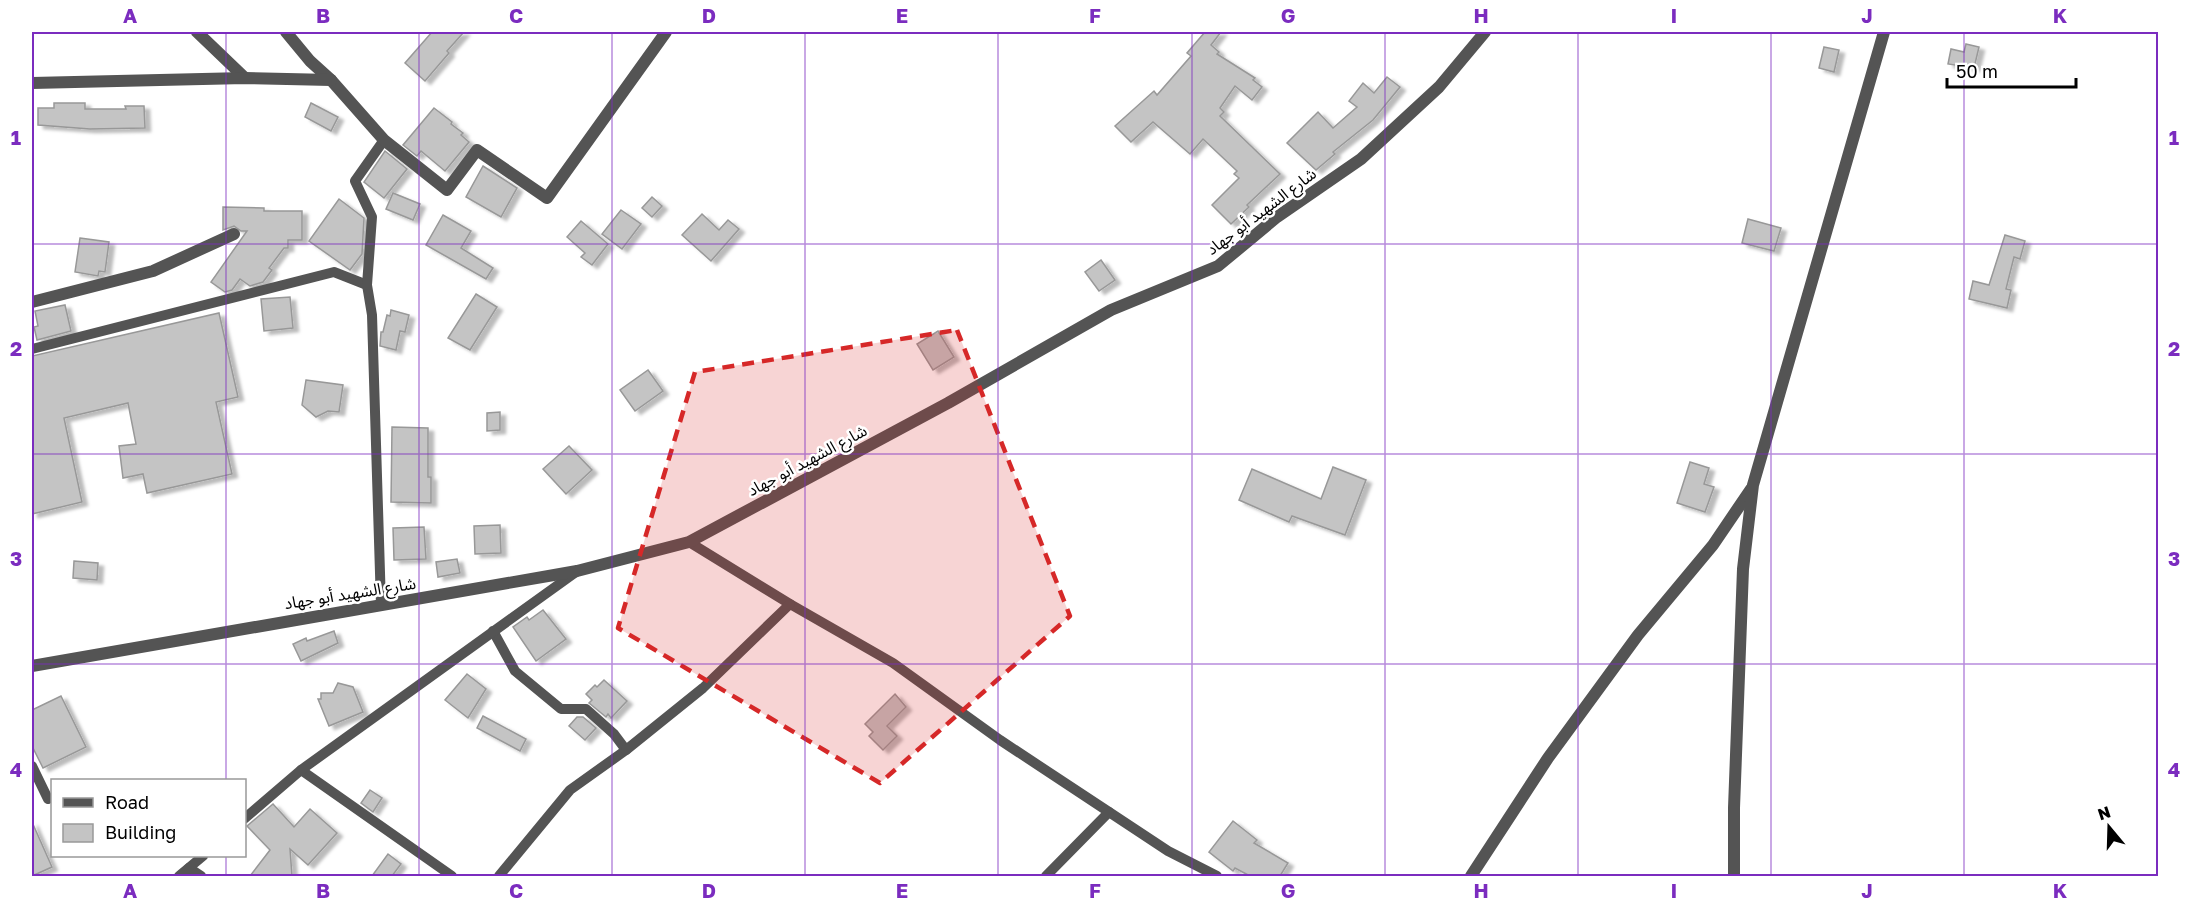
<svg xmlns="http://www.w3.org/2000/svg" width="2190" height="908" viewBox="0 0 2190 908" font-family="'Golos Text','Noto Sans Arabic',sans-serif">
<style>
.building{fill:#c4c4c4;stroke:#989898;stroke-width:1.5;filter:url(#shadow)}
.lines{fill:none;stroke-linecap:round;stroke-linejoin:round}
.lane{stroke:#545454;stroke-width:10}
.street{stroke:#545454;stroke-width:12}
.marked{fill:#d62828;fill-opacity:0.2;stroke:#d62828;stroke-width:4.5;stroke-dasharray:12 8;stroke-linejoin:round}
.grid{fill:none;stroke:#7b2cbf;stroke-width:1.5;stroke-opacity:0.55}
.labels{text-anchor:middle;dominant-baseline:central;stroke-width:5;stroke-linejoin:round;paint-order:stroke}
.street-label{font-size:16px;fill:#000;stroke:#fff}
.neatline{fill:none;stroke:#7b2cbf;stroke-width:2}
.grid-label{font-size:20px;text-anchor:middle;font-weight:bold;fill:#7b2cbf}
</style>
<defs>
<filter id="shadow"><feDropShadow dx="5.5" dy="3.5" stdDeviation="1.5" flood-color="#0004"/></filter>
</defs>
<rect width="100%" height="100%" fill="#fff"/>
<g class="building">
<path d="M432 32H464L447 51 449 53 425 81 405 63Z"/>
<path d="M1205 32H1221L1211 45 1219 52 1217 54 1255 78 1253 80 1262 87 1252 100 1235 86 1220 108 1224 112 1220 116 1280 174 1247 205 1249 207 1231 224 1212 205 1239 178 1234 174 1237 171 1203 139 1190 154 1153 122 1131 142 1115 126 1154 91 1157 95 1191 56 1187 53Z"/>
<path d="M1966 44 1979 47 1974 68 1948 64 1951 49 1964 52Z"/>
<path d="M1824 47 1839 50 1834 72 1819 68Z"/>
<path d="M1387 77 1400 87 1373 120 1333 152 1335 154 1316 170 1287 143 1318 112 1333 128 1357 107 1349 101 1363 83 1374 93Z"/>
<path d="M54 103H85V109H126L125 106H144L145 128 90 129 38 125V108H54Z"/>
<path d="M311 103 338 117 331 131 305 117Z"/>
<path d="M434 108 452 122 451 124 463 133 461 135 469 142 445 171 421 151 417 156 403 145Z"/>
<path d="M385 151 407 169 384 198 364 182Z"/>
<path d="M483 166 517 188 501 217 466 197Z"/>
<path d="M393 193 420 204 413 220 386 209Z"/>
<path d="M652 197 662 206 652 217 642 208Z"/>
<path d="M339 199 364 218 362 254 350 270 309 241Z"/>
<path d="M223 207 264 208V211H302V240H288V248H284L269 268 272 270 263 282 250 286 240 279 232 290 225 292 211 282 247 231H241L234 226 223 230Z"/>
<path d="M621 210 641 224 622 249 602 234Z"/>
<path d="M702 214 719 230 728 220 739 229 711 261 682 235Z"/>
<path d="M443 215 471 231 461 248 493 268 486 279 426 245Z"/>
<path d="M1748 219 1781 228 1774 251 1742 243Z"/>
<path d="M581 221 608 244 592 265 581 257 585 253 567 237Z"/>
<path d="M2005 235 2025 241 2020 259 2014 257 2006 289 2011 290 2007 308 1969 299 1973 281 1989 285Z"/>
<path d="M80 238 109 242 105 272 99 271 98 276 75 272Z"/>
<path d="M1101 260 1115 280 1099 291 1085 272Z"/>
<path d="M476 294 497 307 470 350 448 338Z"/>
<path d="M290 297 293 328 264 331 261 299Z"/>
<path d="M65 305 71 331 37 340 34 327 38 326 35 311Z"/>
<path d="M391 310 409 315 405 332 400 331 396 350 380 346 381 332H383L387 315 390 316Z"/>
<path d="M219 313 238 397 216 402 232 474 147 493 143 474 123 478 119 446 136 444 128 403 64 418 82 502 32 514V356Z"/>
<path d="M938 331 954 357 933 370 917 344Z"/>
<path d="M648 370 663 391 635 411 620 390Z"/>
<path d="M306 380 343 385 339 412 328 411 316 417 302 405Z"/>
<path d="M500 412V430L487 431V413Z"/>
<path d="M392 427 428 428V477H431V503L391 502Z"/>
<path d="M569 446 592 470 566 494 543 469Z"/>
<path d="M1690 462 1709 468 1704 484 1714 487 1705 512 1677 503Z"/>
<path d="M1333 467 1366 480 1345 535 1292 516 1289 522 1239 500 1252 469 1321 499Z"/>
<path d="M500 525 501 553 475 554 474 526Z"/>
<path d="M424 527 426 559 394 560 393 528Z"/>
<path d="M457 559 460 573 438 577 436 562Z"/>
<path d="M74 561 98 563 97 580 73 578Z"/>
<path d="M543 610 566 639 536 661 513 627 527 617 529 620Z"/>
<path d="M334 631 338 643 301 661 293 644 306 638 307 641Z"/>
<path d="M467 674 486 689 468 718 445 700Z"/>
<path d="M604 680 627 701 611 718 608 714 606 717 589 703 592 700 586 694 595 685 597 687Z"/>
<path d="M338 683 353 687 363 712 329 726 318 699H321V693H333Z"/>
<path d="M895 694 906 707 887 726 897 736 883 750 869 736 873 732 865 724Z"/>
<path d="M61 696 86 747 43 768 32 746V710Z"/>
<path d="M483 716 526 739 520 751 477 728Z"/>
<path d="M577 717H583L596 728 585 740 569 726Z"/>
<path d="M370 790 382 798 373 812 361 803Z"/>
<path d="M273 804 294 827 310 809 337 833 308 865 290 849 292 876H250L270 850 247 826Z"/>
<path d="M1233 821 1257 840 1254 843 1288 863 1280 876H1250L1235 868 1233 871 1209 852Z"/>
<path d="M32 822 52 867 32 876Z"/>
<path d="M388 854 401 864 392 876H372Z"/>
</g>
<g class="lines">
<g class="lane">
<path d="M32 349 334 272 367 285"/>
<path d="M689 542 790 604 893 663 1000 740 1109 812 1168 851 1217 876"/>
<path d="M381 605 372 315 367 285 372 217 355 181 384 140"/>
<path d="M493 631 515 671 561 709H586L614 734 626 750 570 790 499 876"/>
<path d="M626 750 703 688 790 604"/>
<path d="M32 766 48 799"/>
<path d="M301 770 452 876"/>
<path d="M244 819 301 770 576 572"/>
<path d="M189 868 201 876"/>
<path d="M179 876 203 856"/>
<path d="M1046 876 1109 812"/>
</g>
<g class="street">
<path d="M197 32 245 78"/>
<path d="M286 32 310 61 331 80 384 140 447 190 477 150 547 198 666 32"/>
<path d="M32 83 245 78 331 80"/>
<path d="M32 302 153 271 234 234"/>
<path d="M32 666 577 571 689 542 948 403 1111 310 1218 266 1277 217 1361 159 1439 87 1485 32"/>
<path d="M1471 876 1548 758 1638 635 1713 545 1751 489"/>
<path d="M1734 876V808L1743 569 1753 485 1884 32"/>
</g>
</g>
<path class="marked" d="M957 330 1070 616 880 783 618 628 695 372Z"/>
<path class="grid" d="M226 32V780M419 32V876M612 32V876M805 32V876M998 32V876M1192 32V876M1385 32V876M1578 32V876M1771 32V876M1964 32V876M32 244H2158M32 454H2158M32 664H2158M226 856V876"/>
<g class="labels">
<g class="street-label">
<text transform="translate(1261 211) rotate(-37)">شارع الشهيد أبو جهاد</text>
<text transform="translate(807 460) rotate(-28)">شارع الشهيد أبو جهاد</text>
<text transform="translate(350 593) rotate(-9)">شارع الشهيد أبو جهاد</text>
</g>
</g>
<rect width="2190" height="908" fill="none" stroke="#ffffff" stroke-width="66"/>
<rect x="51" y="779" width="195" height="78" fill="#ffffff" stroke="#999999" stroke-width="1.5"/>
<rect x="63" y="798" width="30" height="9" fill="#545454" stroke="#999999" stroke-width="1.5"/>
<text x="105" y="809" font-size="18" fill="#000000">Road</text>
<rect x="63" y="824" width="30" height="18" fill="#c4c4c4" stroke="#999999" stroke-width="1.5"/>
<text x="105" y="839" font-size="18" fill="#000000">Building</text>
<g transform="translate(2109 827) rotate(341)" stroke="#ffffff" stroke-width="4.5" paint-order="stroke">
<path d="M0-4.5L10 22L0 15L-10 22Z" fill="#000000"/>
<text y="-9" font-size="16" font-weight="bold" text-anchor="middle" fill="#000000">N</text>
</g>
<path d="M1947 78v9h129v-9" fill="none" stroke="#000000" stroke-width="3"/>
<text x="1956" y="78" font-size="18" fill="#000000" stroke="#ffffff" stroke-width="4.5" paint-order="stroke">50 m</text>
<rect x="33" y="33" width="2124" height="842" class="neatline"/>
<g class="grid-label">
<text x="130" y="23">A</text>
<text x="323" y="23">B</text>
<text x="516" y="23">C</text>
<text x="709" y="23">D</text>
<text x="902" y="23">E</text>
<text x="1095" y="23">F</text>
<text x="1288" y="23">G</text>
<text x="1481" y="23">H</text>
<text x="1674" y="23">I</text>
<text x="1867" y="23">J</text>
<text x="2060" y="23">K</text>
<text x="16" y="145">1</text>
<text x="2174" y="145">1</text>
<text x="16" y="356">2</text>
<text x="2174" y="356">2</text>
<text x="16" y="566">3</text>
<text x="2174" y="566">3</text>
<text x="16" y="777">4</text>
<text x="2174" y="777">4</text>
<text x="130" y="898">A</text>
<text x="323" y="898">B</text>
<text x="516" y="898">C</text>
<text x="709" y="898">D</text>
<text x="902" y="898">E</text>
<text x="1095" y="898">F</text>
<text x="1288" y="898">G</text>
<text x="1481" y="898">H</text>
<text x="1674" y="898">I</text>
<text x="1867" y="898">J</text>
<text x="2060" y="898">K</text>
</g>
</svg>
